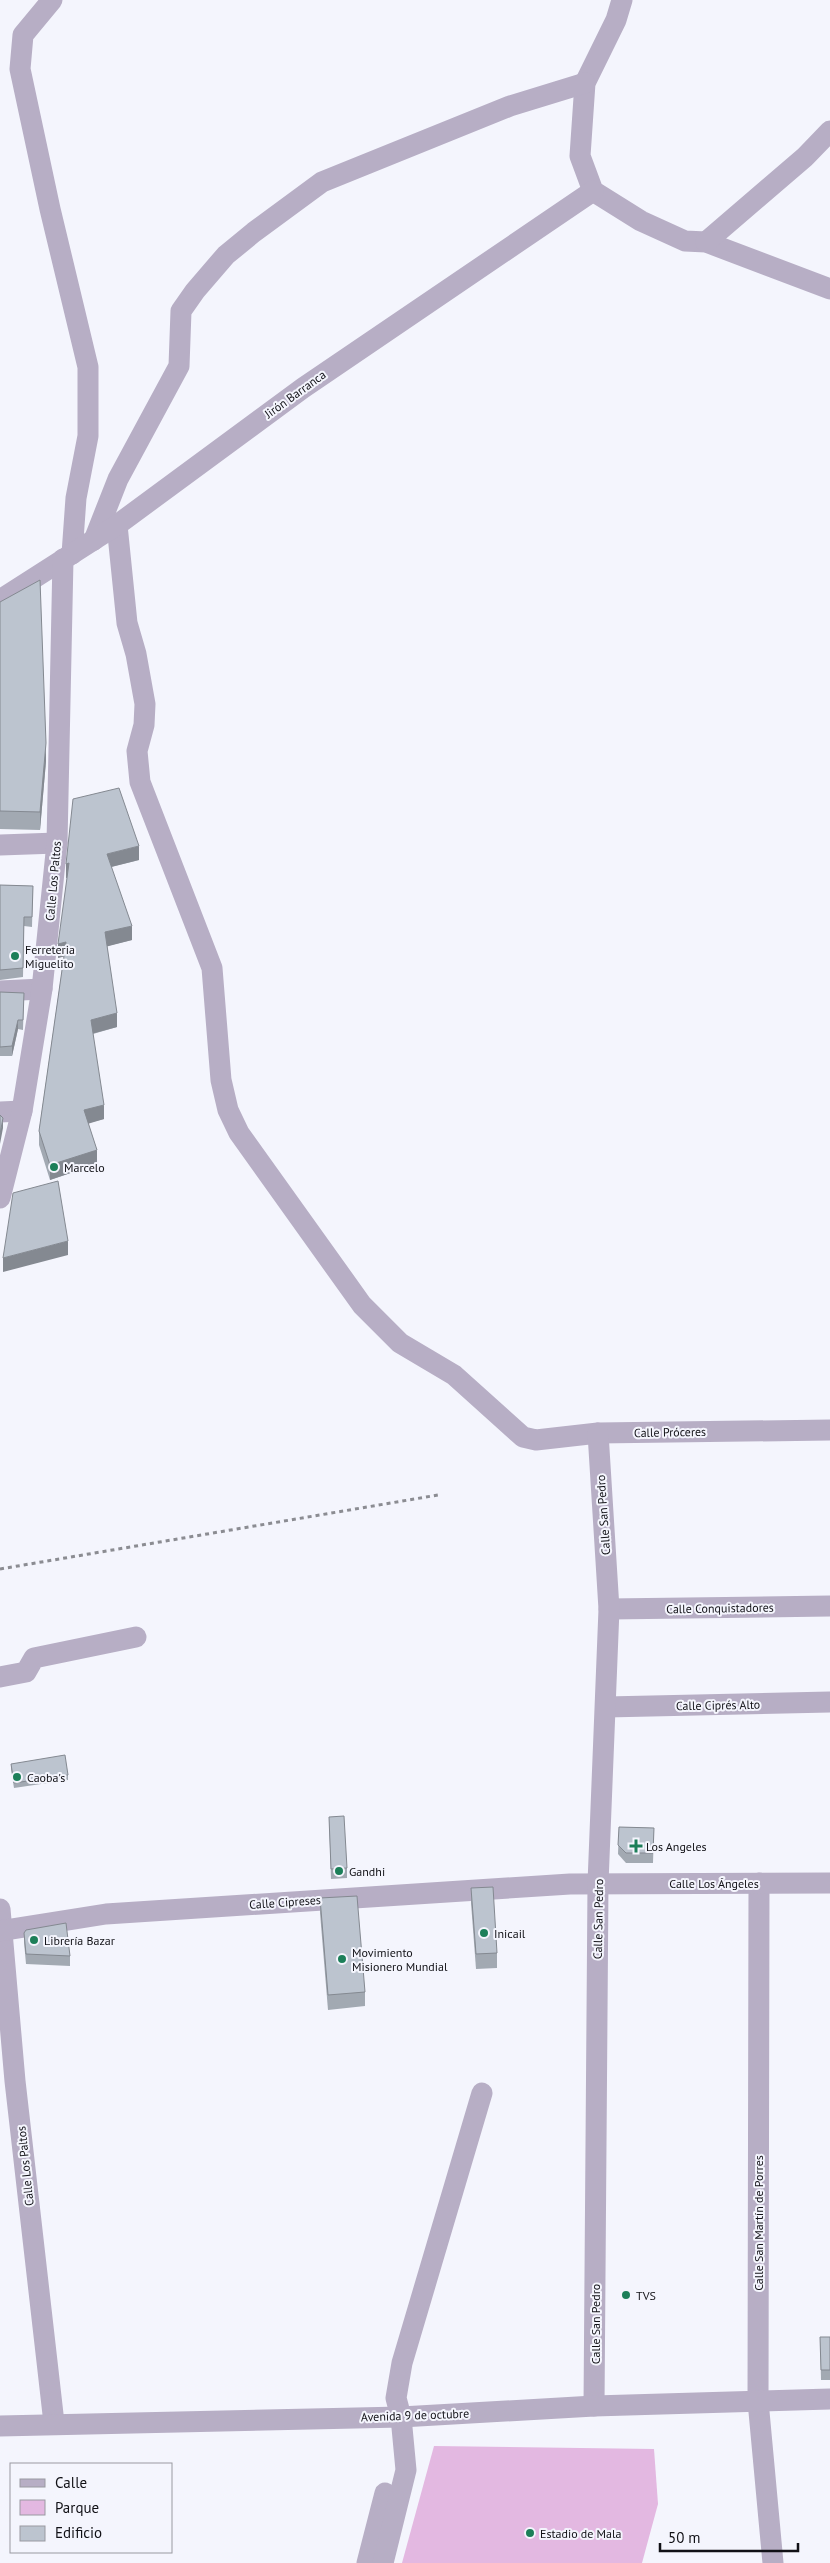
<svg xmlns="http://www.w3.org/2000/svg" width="830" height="2563" viewBox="0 0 830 2563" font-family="'PT Sans',sans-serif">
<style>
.green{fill:#e3b8e1}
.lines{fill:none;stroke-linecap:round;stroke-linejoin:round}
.path{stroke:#8b8c92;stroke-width:3;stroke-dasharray:4 4;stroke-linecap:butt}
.minor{stroke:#b7aec5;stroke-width:21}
.wall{fill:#a2a9b2}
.shaded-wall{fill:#848991}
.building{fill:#bcc4cf;stroke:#848991}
.poi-dot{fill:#1c7f59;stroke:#f4f5fd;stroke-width:2}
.labels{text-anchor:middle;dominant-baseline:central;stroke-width:4;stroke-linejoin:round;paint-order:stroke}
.street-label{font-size:12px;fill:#111116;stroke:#f4f5fd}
.poi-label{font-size:12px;fill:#111116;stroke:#f4f5fd;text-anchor:start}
</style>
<rect width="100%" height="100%" fill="#f4f5fd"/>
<path class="green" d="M434 2446 654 2449 658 2504 642 2563H402Z"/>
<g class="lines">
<path class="path" d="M0 1569 438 1495"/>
<g class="minor">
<path d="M52 0 23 35 20 69 50 209 88 367V436L76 498 72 554"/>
<path d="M622 0 616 20 585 83 580 156 593 191 641 221 685 241 706 242 830 289"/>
<path d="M706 242 805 157 830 131"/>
<path d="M117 525 127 623 136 654 145 704 144 725 137 751 140 782 212 968 221 1080 228 1110 239 1133 362 1305 400 1343 454 1375 523 1437 536 1440 598 1433 830 1430"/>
<path d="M94 540 118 479 179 366 181 311 195 291 226 255 254 232 322 182 510 106 585 83"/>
<path d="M0 600 117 525 303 388 593 191"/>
<path d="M0 845 57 843"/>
<path d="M0 991 42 989"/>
<path d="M0 1112 22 1111"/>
<path d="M0 1198 22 1111 42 989 57 843 63 559"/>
<path d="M609 1609 830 1606"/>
<path d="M0 1677 26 1672 34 1658 136 1637"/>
<path d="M606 1707 830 1702"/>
<path d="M759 1883 758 2401 773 2563"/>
<path d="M0 1909 15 2081 54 2423"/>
<path d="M0 1931 106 1914 570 1884 830 1883"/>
<path d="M594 2406 598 1883 609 1609 598 1433"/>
<path d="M0 2426 401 2417 594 2406 830 2399"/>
<path d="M367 2563 385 2493"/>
<path d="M383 2563 406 2470 401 2417 396 2398 402 2363 482 2093"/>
</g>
</g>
<g class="wall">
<path d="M0 602 46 761 40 830 0 829Z"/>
<path d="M139 860 111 867 132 940 107 946 117 1027 93 1034 104 1119 88 1123 97 1164 50 1180 39 1145V1131L64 956 58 958 67 878H66V864Z"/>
<path d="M0 885 33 886 32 927 24 926 23 977 0 980Z"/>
<path d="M0 992 24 993 23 1030 18 1029 12 1056H0Z"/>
<path d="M11 1764 68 1775V1780L14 1788 11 1769Z"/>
<path d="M329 1817 347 1868V1878L331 1879Z"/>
<path d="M619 1827 654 1828 653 1863H626L618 1854Z"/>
<path d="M471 1888 497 1953V1968L476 1969 471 1903Z"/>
<path d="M320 1898 365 1992V2006L328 2010 320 1913Z"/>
<path d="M24 1933 70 1956V1966L26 1964 24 1942Z"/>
<path d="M820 2337H830V2380H821Z"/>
</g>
<g class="shaded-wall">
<path d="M46 743V761L40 830V812Z"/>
<path d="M139 846V860L107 868V854Z"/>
<path d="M69 863V877L66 878V864Z"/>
<path d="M132 926V940L105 947V932Z"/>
<path d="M66 942V956L58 958V944Z"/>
<path d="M117 1013V1027L91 1034V1020Z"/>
<path d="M18 1020V1029L12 1056V1046Z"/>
<path d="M104 1105V1119L84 1125V1110Z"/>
<path d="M3 1118V1128L0 1144V1134Z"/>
<path d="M97 1150V1164L50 1180V1165Z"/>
<path d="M68 1241V1255L3 1272V1258Z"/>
</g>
<g class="building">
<path d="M40 580 46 743 40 812 0 811V602Z"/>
<path d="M119 788 139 846 107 854 132 926 105 932 117 1013 91 1020 104 1105 84 1110 97 1150 50 1165 39 1131 66 942 58 944 69 863 66 864 73 799Z"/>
<path d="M0 885 33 886 32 917H24L23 968 0 970Z"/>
<path d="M0 992 24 993 23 1020H18L12 1046 0 1047Z"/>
<path d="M0 1115 3 1118 0 1134Z"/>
<path d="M58 1181 68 1241 3 1258 13 1193Z"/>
<path d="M65 1755 68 1775 14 1783 11 1764Z"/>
<path d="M344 1816 347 1868 331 1869 329 1817Z"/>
<path d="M619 1827 654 1828 653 1853H626L618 1845Z"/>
<path d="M493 1887 497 1953 476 1954 471 1888Z"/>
<path d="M357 1896 365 1992 328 1995 320 1898Z"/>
<path d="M66 1923 70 1956 26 1954 24 1933 26 1930Z"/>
<path d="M820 2337H830V2370H821Z"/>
</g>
<g class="poi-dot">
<circle cx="15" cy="956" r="5"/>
<circle cx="54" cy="1167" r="5"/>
<circle cx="17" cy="1777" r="5"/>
<path d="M633.5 1838.5h5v5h5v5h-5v5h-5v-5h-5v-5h5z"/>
<circle cx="339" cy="1871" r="5"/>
<circle cx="484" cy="1933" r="5"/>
<circle cx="34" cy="1940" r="5"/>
<circle cx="342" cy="1959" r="5"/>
<circle cx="626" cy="2295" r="5"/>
<circle cx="530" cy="2533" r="5"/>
</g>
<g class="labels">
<g class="street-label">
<text transform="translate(295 394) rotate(-36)">Jirón Barranca</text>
<text transform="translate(53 881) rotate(-85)">Calle Los Paltos</text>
<text transform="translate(670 1432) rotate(-1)">Calle Próceres</text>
<text transform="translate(603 1515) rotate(-94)">Calle San Pedro</text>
<text transform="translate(720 1608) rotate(-1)">Calle Conquistadores</text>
<text transform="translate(718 1705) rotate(-1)">Calle Ciprés Alto</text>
<text x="714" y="1883">Calle Los Ángeles</text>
<text transform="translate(285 1902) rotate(-4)">Calle Cipreses</text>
<text transform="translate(598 1919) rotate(-89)">Calle San Pedro</text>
<text transform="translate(25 2166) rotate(-96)">Calle Los Paltos</text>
<text transform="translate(758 2223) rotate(-90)">Calle San Martín de Porres</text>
<text transform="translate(595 2324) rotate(-90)">Calle San Pedro</text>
<text transform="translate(415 2415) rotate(-2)">Avenida 9 de octubre</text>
</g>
<g class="poi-label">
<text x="25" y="949">Ferreteria<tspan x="25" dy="14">Miguelito</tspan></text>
<text x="64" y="1167">Marcelo</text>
<text x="27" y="1777">Caoba's</text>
<text x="646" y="1846">Los Angeles</text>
<text x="349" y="1871">Gandhi</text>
<text x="494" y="1933">Inicail</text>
<text x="44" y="1940">Librería Bazar</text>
<text x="352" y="1952">Movimiento<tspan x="352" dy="14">Misionero Mundial</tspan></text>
<text x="636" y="2295">TVS</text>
<text x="540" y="2533">Estadio de Mala</text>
</g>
</g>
<rect x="10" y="2463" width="162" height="90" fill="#f4f5fd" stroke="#999aa1"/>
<rect x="20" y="2479" width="25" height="8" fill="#b7aec5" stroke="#999aa1"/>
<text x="55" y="2488" font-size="15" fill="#111116">Calle</text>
<rect x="20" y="2500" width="25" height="15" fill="#e3b8e1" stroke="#999aa1"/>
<text x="55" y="2513" font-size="15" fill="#111116">Parque</text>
<rect x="20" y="2526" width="25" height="15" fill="#bcc4cf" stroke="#999aa1"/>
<text x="55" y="2538" font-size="15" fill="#111116">Edificio</text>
<path d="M660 2543v8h138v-8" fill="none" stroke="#111116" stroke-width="2.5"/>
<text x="668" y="2543" font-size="15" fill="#111116" stroke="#f4f5fd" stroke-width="4" paint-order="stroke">50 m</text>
</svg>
